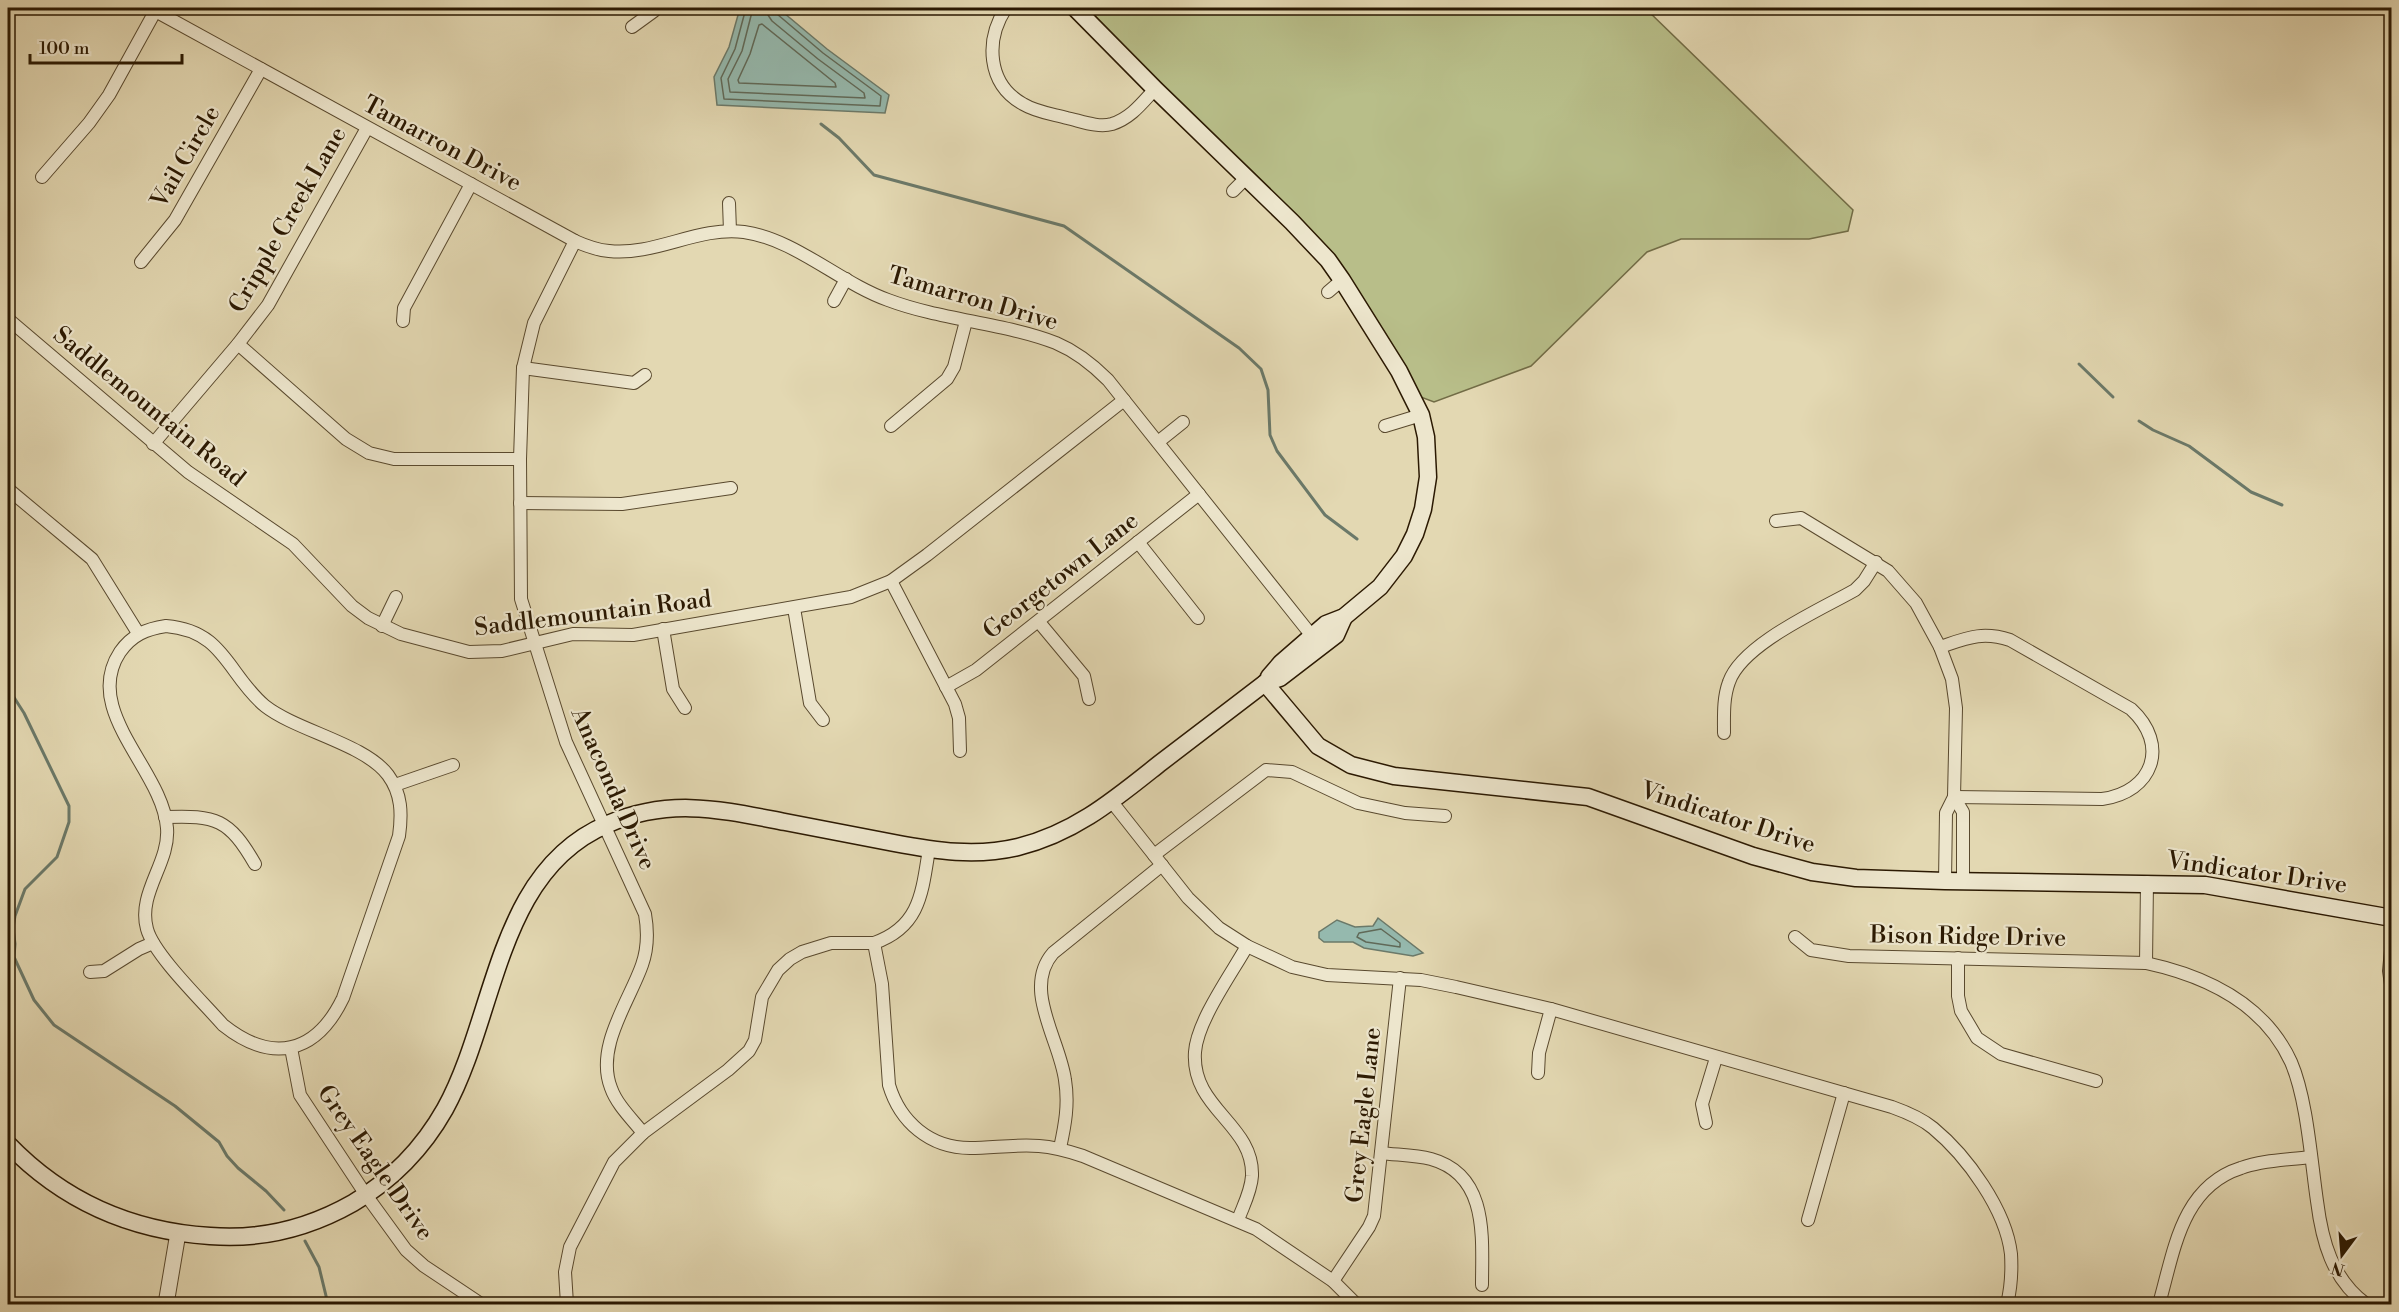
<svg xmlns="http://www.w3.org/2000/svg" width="2399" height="1312" viewBox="0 0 2399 1312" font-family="'Libre Bodoni',serif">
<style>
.green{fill:#b8be89;stroke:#726c46;stroke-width:1.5}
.water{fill:#95b9ae;stroke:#6b7969;stroke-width:1.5}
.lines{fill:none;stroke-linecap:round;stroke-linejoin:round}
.shore{stroke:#606958;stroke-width:1.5}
.stream{stroke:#6b7969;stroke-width:3}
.minor-casing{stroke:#59492e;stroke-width:14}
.tertiary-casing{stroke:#59492e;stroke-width:17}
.secondary-casing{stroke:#2b1902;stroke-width:19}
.minor{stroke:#ede6cd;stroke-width:12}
.tertiary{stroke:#ede6cd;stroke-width:15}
.secondary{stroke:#ede6cd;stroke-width:16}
.labels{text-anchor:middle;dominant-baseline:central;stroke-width:4.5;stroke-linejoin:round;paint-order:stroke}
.street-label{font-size:24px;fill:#2b1902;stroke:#ede6cd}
</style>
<rect width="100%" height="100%" fill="#e3d8b2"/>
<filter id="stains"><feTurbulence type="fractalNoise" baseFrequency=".00333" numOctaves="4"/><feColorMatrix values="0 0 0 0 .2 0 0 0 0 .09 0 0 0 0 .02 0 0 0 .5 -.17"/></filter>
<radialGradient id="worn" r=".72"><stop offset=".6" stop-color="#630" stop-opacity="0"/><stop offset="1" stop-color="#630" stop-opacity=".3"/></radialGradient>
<path class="green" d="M1087 8H1645L1853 210 1848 231 1809 239H1681L1647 252 1531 366 1434 402 1410 393 1328 260 1085 20Z"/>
<g class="water">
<path d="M740 8H778L827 49 889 95 885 113 717 105 714 77 729 47Z"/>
<path d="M1378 918 1423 953 1413 956 1364 948 1353 942H1324L1319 938V932L1337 920 1355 927 1373 926Z"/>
</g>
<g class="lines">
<g class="shore">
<path d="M746 8 735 49 721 78 724 99 880 106 881 96 823 53 777 14 775 8"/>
<path d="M753 8 742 51 728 79 730 92 865 98 864 93 818 59 772 21 768 15 767 8"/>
<path d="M762 24 835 83 836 87 739 83 738 80 750 54 759 25Z"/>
<path d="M1381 929 1400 943V947L1366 942 1357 937 1359 933Z"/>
</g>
<g class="stream">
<path d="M821 124 839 138 874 175 1064 226 1239 348 1261 369 1268 390 1270 435 1277 451 1325 515 1357 539"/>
<path d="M2079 364 2113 397"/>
<path d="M2139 421 2153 430 2189 446 2251 492 2282 505"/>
<path d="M8 688 24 713 69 806V822L57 857 25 889 15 916 13 928 15 944 14 957 34 1000 54 1025 175 1106 219 1142 227 1156 238 1168 266 1191 284 1210"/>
<path d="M305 1241 319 1267 328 1304"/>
</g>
<g class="minor-casing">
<g id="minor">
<path d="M150 8 575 241C586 246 597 250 609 251 655 256 698 226 744 232 795 239 840 283 888 300 941 320 1004 323 1056 343 1075 351 1093 365 1108 380L1312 636"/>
<path d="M1006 8C985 40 987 84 1023 104 1036 112 1052 114 1067 118 1081 121 1098 128 1112 124 1131 118 1142 103 1155 89"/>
<path d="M632 27 654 11 655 8"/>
<path d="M42 177 89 123 109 95 157 8"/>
<path d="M1233 191 1246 178"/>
<path d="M729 203 730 231"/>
<path d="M575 241 534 323 523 368 520 459 521 599 566 742 645 914C648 931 648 948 642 965 629 1002 595 1047 611 1088 617 1105 632 1119 643 1133"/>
<path d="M141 262 175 220 261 69"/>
<path d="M1328 292 1342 280"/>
<path d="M834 301 846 279"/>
<path d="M8 319 188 472 293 544 352 606 368 618 401 634 469 652 502 651 573 634 633 635 851 597 891 581 927 555 1124 400"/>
<path d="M403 321 404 308 471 184"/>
<path d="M238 344 346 439 369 453 394 459H520"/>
<path d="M523 368 634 383 645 375"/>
<path d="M891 426 947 379 954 367 966 321"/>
<path d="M1385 426 1421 415"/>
<path d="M1158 442 1183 422"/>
<path d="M153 444 238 344 268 305 367 128"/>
<path d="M8 489 92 559 138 633"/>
<path d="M520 503 622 504 731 488"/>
<path d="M1776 521 1801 518 1888 571 1916 603 1940 647 1952 679 1956 708 1954 797 1946 813 1945 881"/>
<path d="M1138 542 1198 618"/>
<path d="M891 581 955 704 959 718 960 751"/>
<path d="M794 608 810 703 823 720"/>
<path d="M1039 622 1084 676 1089 699"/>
<path d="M166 626C225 631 227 674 265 706 297 731 365 744 388 775 402 794 402 814 399 836L343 998C316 1054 272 1064 223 1025 204 1003 154 955 147 929 137 893 170 863 167 828 163 770 81 711 120 652 132 635 146 629 166 626Z"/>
<path d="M382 626 396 597"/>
<path d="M663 629 673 689 685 708"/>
<path d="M1940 647C1967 638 1982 631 2010 640L2131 709C2170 745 2153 792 2102 799L1954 797"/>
<path d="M946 687 976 670 1199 494"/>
<path d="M1724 733C1724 716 1723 698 1729 682 1742 644 1820 610 1855 590L1864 581 1876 562"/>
<path d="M395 785 453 765"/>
<path d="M1954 797 1963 812V880"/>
<path d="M1112 802 1188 898 1219 928 1247 946 1292 967 1327 975 1421 980 1456 987 1551 1009 1892 1107C1906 1112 1921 1118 1933 1128 1967 1156 2006 1210 2011 1254 2012 1271 2011 1288 2007 1304"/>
<path d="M165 817C216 815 229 819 255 864"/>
<path d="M1154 855 1266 770 1292 772 1358 803 1405 813 1445 816"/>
<path d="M1795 937 1811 950 1849 956 2146 963C2206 976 2264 1003 2291 1062 2307 1099 2311 1160 2317 1201 2322 1241 2332 1279 2366 1304"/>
<path d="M2392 940 2389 971 2392 991"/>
<path d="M874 943C920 927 922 893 929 849"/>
<path d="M1958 958V996L1961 1011 1977 1038 2001 1054 2096 1081"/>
<path d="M2146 963 2147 882"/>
<path d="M90 972 104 971 139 949 153 943"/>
<path d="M291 1048 300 1095 366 1195 406 1250 424 1266 481 1304"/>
<path d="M1538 1073 1539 1053 1551 1009"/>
<path d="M1706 1123 1702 1104 1716 1058"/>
<path d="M1060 1148C1065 1125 1069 1104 1065 1080 1060 1040 1022 989 1053 953L1162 865"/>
<path d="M1381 1153C1397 1155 1415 1155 1431 1159 1489 1175 1482 1238 1482 1285"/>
<path d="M1238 1220C1243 1206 1251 1192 1252 1176 1254 1124 1191 1109 1195 1052 1197 1021 1232 973 1247 946"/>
<path d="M1808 1220 1844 1093"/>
<path d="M1333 1281 1369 1227 1374 1216 1400 978"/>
<path d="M567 1304 565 1272 570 1247 614 1162 643 1133 728 1070 749 1051 755 1040 762 997 778 970 790 959 802 952 831 943H874L882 984 889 1085C900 1122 930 1148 970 1148 993 1148 1016 1144 1039 1146 1054 1147 1068 1151 1083 1156L1256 1229 1333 1281 1356 1304"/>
<path d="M2159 1304C2174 1252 2181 1187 2241 1168 2263 1160 2288 1160 2310 1157"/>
</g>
</g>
<g class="tertiary-casing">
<path id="tertiary" d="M166 1304 178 1233"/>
</g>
<g class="secondary-casing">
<g id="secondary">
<path d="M1075 8 1155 89 1292 222 1328 260 1342 280 1399 371 1421 415 1426 437 1428 477 1423 509 1415 534 1404 556 1380 587 1344 617 1326 624 1312 636 1281 663 1269 677"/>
<path d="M1265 683 1318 746 1351 765 1394 776 1588 797 1753 856 1812 872 1856 878 1945 881 2205 885 2392 918"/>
<path d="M8 1144C63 1201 131 1231 210 1236 260 1240 309 1228 353 1203 392 1180 423 1148 445 1109 497 1015 496 871 608 824 671 797 722 810 785 822 822 829 858 836 894 843 936 851 976 857 1018 847 1075 833 1115 799 1159 764 1194 737 1230 710 1265 683L1280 678 1336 635 1344 617"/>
</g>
</g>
<use href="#minor" class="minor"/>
<use href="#tertiary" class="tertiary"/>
<use href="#secondary" class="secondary"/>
</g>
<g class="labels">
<g class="street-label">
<text transform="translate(442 144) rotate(28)">Tamarron Drive</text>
<text transform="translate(186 157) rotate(-60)">Vail Circle</text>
<text transform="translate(288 220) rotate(-60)">Cripple Creek Lane</text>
<text transform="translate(973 299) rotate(16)">Tamarron Drive</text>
<text transform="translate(149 407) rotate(39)">Saddlemountain Road</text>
<text transform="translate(1061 576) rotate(-38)">Georgetown Lane</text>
<text transform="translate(593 614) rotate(-7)">Saddlemountain Road</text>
<text transform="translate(613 789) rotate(66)">Anaconda Drive</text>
<text transform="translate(1728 818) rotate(18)">Vindicator Drive</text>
<text transform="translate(2257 873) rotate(8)">Vindicator Drive</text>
<text transform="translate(1968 937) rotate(1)">Bison Ridge Drive</text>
<text transform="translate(1364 1115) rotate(-84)">Grey Eagle Lane</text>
<text transform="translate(375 1163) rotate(55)">Grey Eagle Drive</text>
</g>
</g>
<rect width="2399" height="1312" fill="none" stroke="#e3d8b2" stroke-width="30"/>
<rect x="9" y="9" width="2381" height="1294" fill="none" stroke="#2b1902" stroke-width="3"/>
<rect x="15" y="15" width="2369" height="1282" fill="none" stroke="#2b1902" stroke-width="1.5"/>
<g transform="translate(2342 1255) rotate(196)" stroke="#ede6cd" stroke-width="4.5" paint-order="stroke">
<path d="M0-4.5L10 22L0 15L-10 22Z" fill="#2b1902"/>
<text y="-9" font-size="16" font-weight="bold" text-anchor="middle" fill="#2b1902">N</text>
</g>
<path d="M30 54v9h152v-9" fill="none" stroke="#2b1902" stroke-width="3"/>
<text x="39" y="54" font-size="18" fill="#2b1902" stroke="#ede6cd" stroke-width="4.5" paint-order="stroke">100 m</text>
<rect width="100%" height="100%" filter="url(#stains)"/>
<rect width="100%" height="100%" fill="url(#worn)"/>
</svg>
